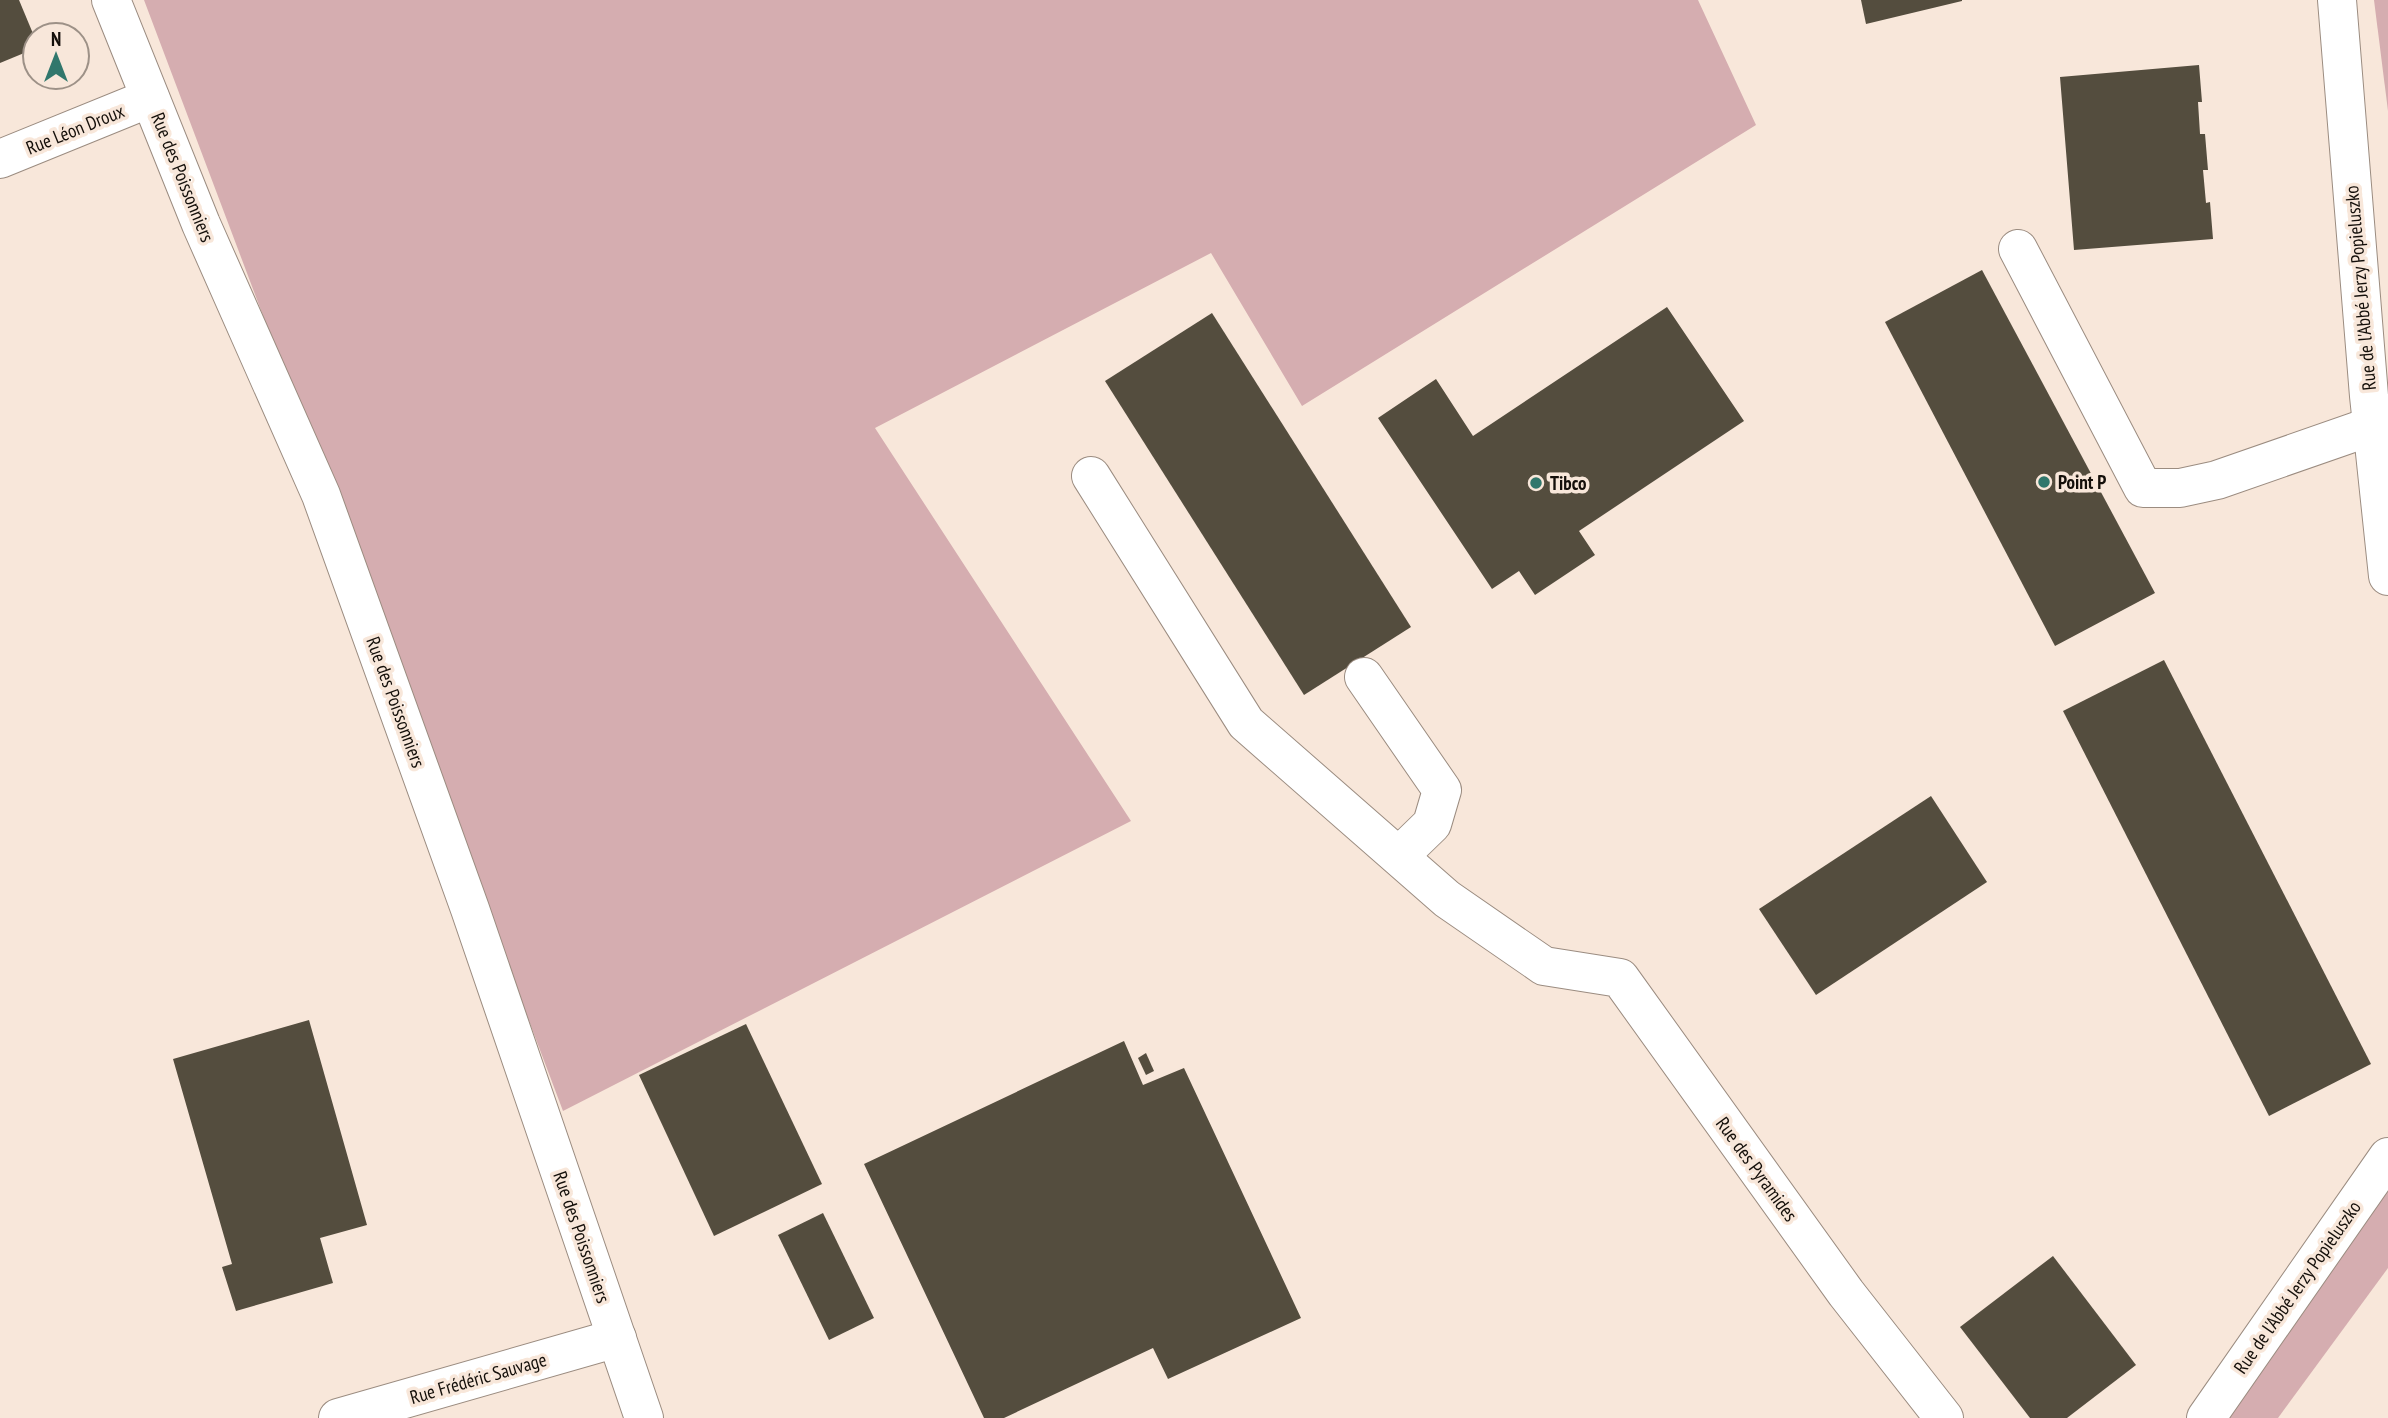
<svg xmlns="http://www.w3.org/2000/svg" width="2388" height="1418" viewBox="0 0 2388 1418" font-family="'PT Sans Narrow',sans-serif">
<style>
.green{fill:#d5adb0}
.building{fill:#544d3e}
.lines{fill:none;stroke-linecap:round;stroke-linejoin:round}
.minor-casing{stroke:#9b8c80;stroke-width:40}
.minor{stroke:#fff;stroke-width:38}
.poi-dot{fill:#31776c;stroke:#f8e7da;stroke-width:2.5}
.labels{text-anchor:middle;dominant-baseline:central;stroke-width:7;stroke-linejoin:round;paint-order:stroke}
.street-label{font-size:19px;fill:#140f0a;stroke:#f8e7da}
.poi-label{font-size:19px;font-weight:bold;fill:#140f0a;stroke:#f8e7da;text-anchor:start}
</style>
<rect width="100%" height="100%" fill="#f8e7da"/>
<g class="green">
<path d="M144 0H1698L1756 125 1302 406 1211 253 875 428 1131 821 563 1111Z"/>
<path d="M2374 0H2388V111Z"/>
<path d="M2388 1188V1268L2278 1418H2226Z"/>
</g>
<g class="building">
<path d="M0 0H19L34 36 29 51 0 63Z"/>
<path d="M1861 0H1962V1L1866 24Z"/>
<path d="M2199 65 2202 102H2198L2200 134H2205L2208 170H2203L2206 203 2210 202 2213 239 2074 250 2060 77Z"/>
<path d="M1982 270 2155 593 2055 646 1885 322Z"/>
<path d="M1667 307 1744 421 1579 531 1595 555 1535 595 1519 571 1492 589 1378 418 1436 379 1473 436Z"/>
<path d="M1212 313 1411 627 1304 695 1105 381Z"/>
<path d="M2164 660 2371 1064 2269 1116 2063 711Z"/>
<path d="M1931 796 1987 882 1816 995 1759 909Z"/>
<path d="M309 1020 367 1225 320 1238 333 1283 236 1311 222 1267 232 1264 173 1059Z"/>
<path d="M746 1024 822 1184 714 1236 639 1075Z"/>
<path d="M1124 1041 1143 1085 1184 1068 1301 1318 1168 1379 1153 1348 1004 1418H984L864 1164Z"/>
<path d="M1146 1053 1154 1071 1146 1075 1138 1058Z"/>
<path d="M823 1213 874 1318 829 1340 778 1235Z"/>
<path d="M2053 1256 2136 1365 2067 1418H2030L1960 1327Z"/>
</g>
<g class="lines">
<g class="minor-casing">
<g id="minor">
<path d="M111 0 201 224 321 495 470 909 644 1418"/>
<path d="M2337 0 2369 396 2388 576"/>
<path d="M0 159 150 98"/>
<path d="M2018 249 2143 488H2180L2217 480 2372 426"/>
<path d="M1091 476 1246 723 1447 899 1544 966 1620 978 1846 1293 1944 1418"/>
<path d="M1364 677 1442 790 1432 824 1399 856"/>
<path d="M338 1418 617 1338"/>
<path d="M2206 1418 2388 1157"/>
</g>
</g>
<use href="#minor" class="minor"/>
</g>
<g class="poi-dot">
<circle cx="2044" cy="482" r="7"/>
<circle cx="1536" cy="483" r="7"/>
</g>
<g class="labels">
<g class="street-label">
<text transform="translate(75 129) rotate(-22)">Rue Léon Droux</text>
<text transform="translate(183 177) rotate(68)">Rue des Poissonniers</text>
<text transform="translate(2360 288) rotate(-95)">Rue de l'Abbé Jerzy Popieluszko</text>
<text transform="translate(396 702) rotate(70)">Rue des Poissonniers</text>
<text transform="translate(1757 1169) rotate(54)">Rue des Pyramides</text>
<text transform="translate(582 1237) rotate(71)">Rue des Poissonniers</text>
<text transform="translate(2297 1287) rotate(-55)">Rue de l'Abbé Jerzy Popieluszko</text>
<text transform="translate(478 1378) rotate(-16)">Rue Frédéric Sauvage</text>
</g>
<g class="poi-label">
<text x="2058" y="482">Point P</text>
<text x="1550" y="483">Tibco</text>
</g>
</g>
<g transform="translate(56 56)"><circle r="33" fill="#f8e7da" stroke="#9d9187" stroke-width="2"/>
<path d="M0-5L12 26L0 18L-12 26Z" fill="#31776c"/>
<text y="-10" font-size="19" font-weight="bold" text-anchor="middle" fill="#140f0a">N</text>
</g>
</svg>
